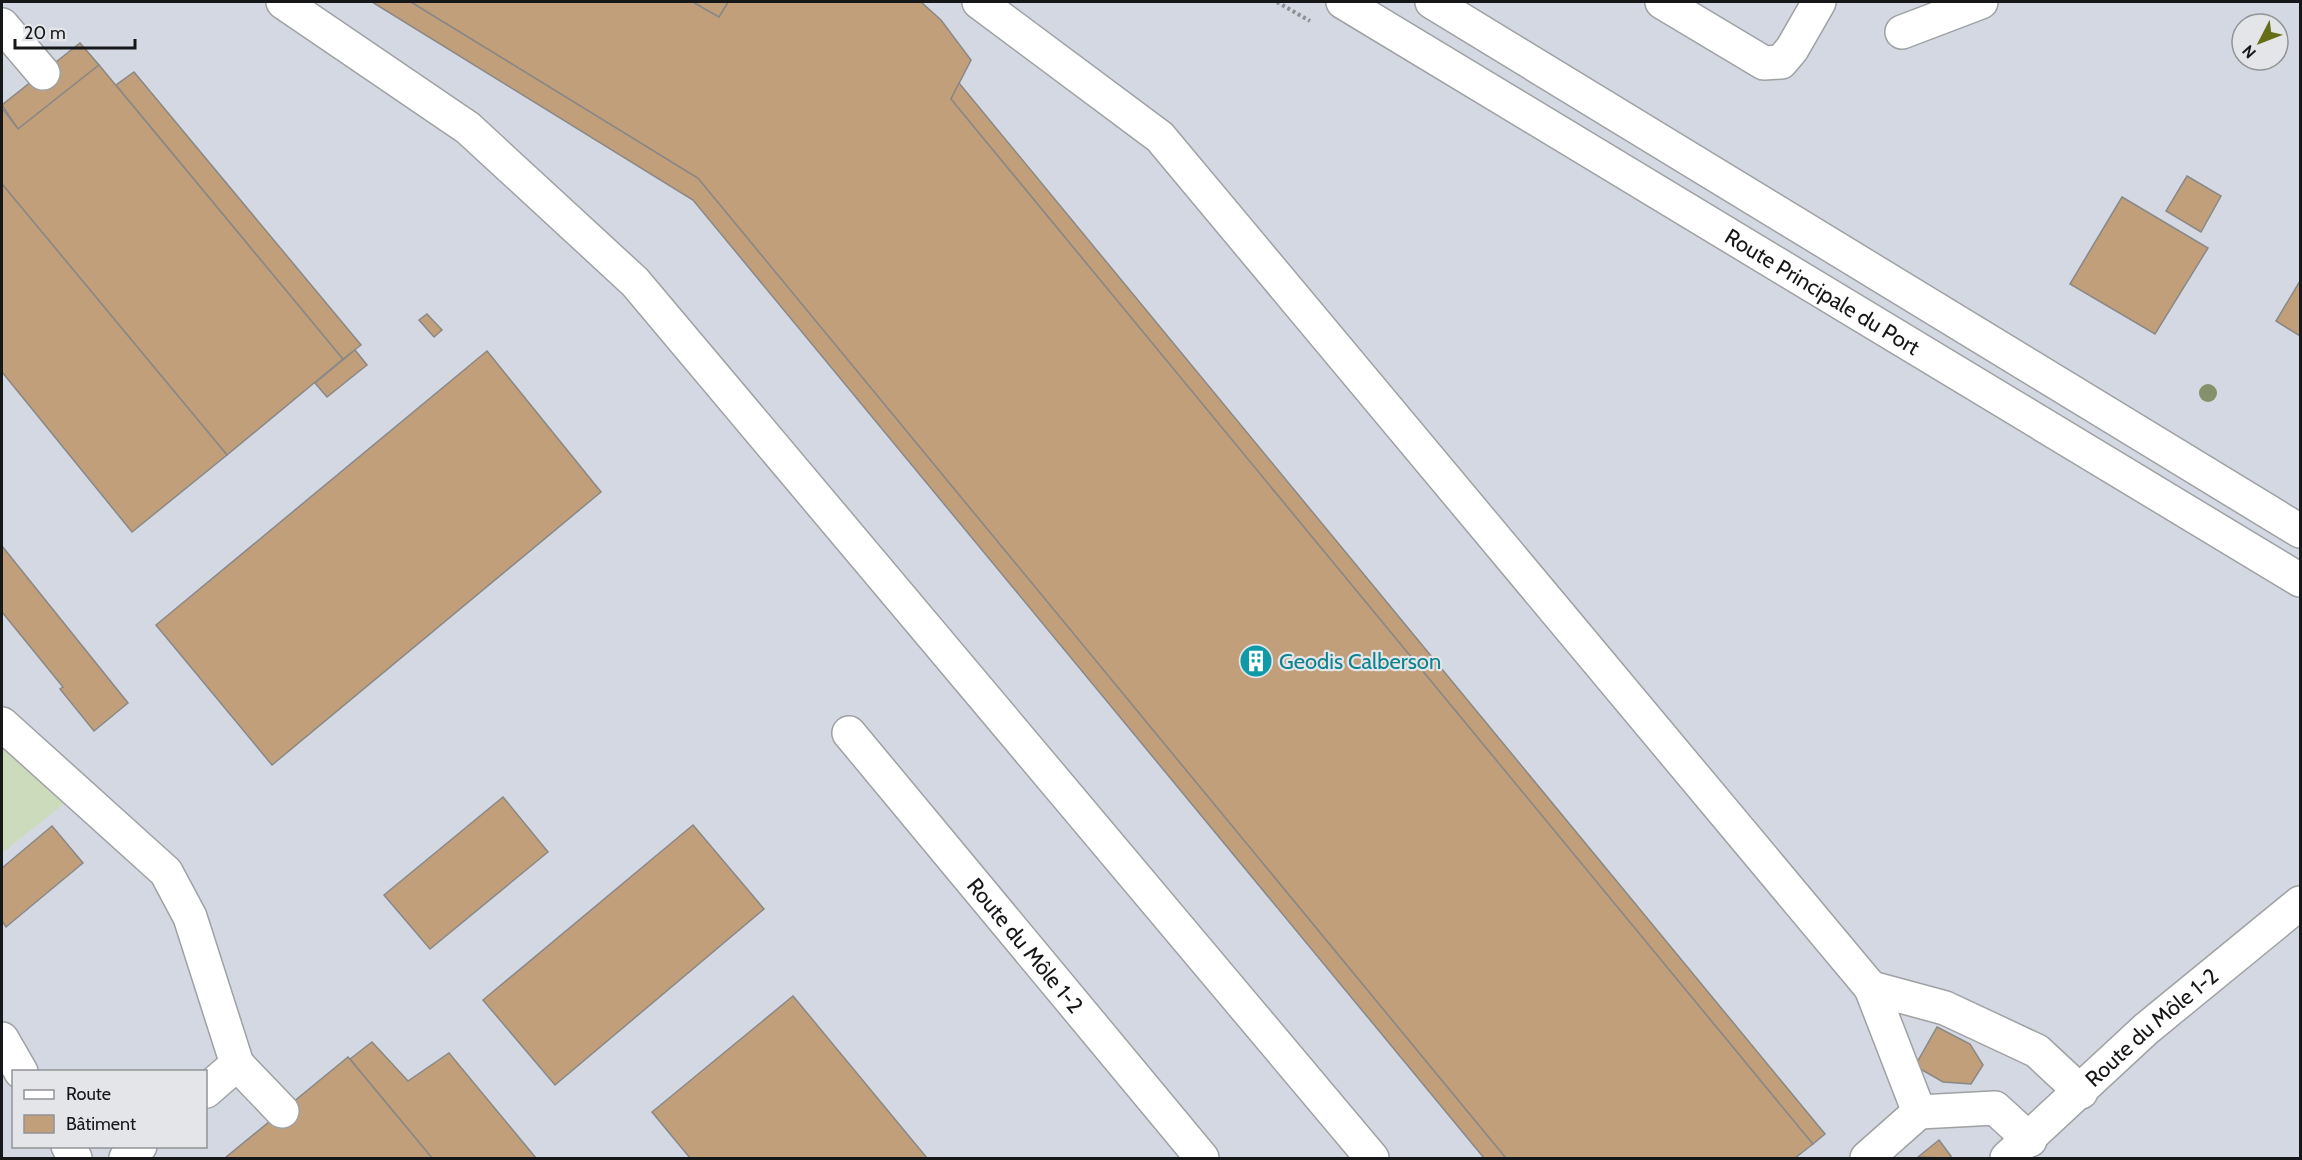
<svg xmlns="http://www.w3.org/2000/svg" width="2302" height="1160" viewBox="0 0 2302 1160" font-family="Cabin,sans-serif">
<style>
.built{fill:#d3d8e2;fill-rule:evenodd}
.green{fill:#cddbbd}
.building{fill:#c19f7a;stroke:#8a8886;stroke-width:1.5}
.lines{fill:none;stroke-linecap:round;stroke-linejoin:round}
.minor-casing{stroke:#9fa1a3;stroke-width:36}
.major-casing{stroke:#9fa1a3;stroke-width:36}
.path{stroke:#8e9092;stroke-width:4;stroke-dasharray:3 3;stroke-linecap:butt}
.minor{stroke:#fff;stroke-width:33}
.major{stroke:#fff;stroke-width:33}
.tree{fill:#83916d}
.labels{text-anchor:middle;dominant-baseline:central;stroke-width:4.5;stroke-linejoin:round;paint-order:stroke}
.street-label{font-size:22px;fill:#161718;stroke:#e3e5e8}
.culture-label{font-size:22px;fill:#0d838f;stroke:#e3e5e8;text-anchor:start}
</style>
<rect width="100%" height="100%" fill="#e3e5e8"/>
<path class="built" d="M2 2H2300V1158H2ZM2242 24H2278V60H2242ZM14 1072H206V1146H14Z"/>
<path class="green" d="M2 747 65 803 2 853Z"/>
<g class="building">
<path d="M372 2H411L698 178 1506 1158H1484L693 200Z"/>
<path d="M411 2H693L719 17 728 2H921L941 20 971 60 951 99 1813 1144 1795 1158H1506L698 178Z"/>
<path d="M693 2H728L719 17Z"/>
<path d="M80 43 99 65 18 129 2 105Z"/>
<path d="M99 65 343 359 227 455 2 184V108L18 129Z"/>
<path d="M134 72 361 345 343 359 116 85Z"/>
<path d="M959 83 1825 1134 1813 1144 951 99Z"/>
<path d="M2187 176 2221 196 2201 232 2166 211Z"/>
<path d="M2 184 227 455 132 532 2 372Z"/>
<path d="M2122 197 2208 248 2155 334 2070 284Z"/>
<path d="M2300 281V336L2276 321Z"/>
<path d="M427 314 442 330 434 337 419 320Z"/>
<path d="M355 350 367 365 327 397 315 383Z"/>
<path d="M487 351 601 492 272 765 156 625Z"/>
<path d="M2 546 128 703 94 731 60 689 63 687 2 612Z"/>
<path d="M503 797 548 852 430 949 384 895Z"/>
<path d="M693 825 764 909 555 1085 483 1000Z"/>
<path d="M52 826 83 863 6 927 2 921V868Z"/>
<path d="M793 996 927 1158H690L652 1112Z"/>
<path d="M1937 1027 1970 1044 1983 1065 1971 1084 1943 1082 1915 1066Z"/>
<path d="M372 1042 408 1081 449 1053 536 1158H432L350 1059Z"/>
<path d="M348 1057 432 1158H225Z"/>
<path d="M1939 1140 1951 1156 1948 1158 1918 1157Z"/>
</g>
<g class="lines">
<g class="minor-casing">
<g id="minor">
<path d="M283 2 468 128 635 282 1372 1158"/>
<path d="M979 2 1160 137 1871 988"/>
<path d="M1662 2 1764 63 1781 62 1792 49 1819 2"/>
<path d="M2 25 43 73"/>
<path d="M1902 32 1981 2"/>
<path d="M2 724 166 872 190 917 237 1064 282 1111"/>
<path id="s1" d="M849 733 1202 1158"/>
<path d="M2 1039 21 1072"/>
<path d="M206 1091 237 1064"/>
<path d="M2030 1140 1995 1108 1919 1112 1871 988 1945 1008 2037 1051 2081 1092"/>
<path d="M68 1146 75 1158"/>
<path d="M126 1158 140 1146"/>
<path d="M1867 1158 1919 1112"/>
<path id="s2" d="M2007 1158 2146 1029 2300 903"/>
</g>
</g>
<g class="major-casing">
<g id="major">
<path id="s3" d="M1343 2 2300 580"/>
<path d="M1432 2 2300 531"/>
</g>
</g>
<path class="path" d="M1277 2 1310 21"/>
<use href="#minor" class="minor"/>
<use href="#major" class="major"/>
</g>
<circle class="tree" cx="2208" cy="393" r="9"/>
<defs>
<g id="building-disc" transform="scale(1.725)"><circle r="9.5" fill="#0f9aa8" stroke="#e3e5e8"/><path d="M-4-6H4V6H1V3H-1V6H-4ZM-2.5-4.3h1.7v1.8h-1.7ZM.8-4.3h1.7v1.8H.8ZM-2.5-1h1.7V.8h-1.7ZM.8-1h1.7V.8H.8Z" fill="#fff"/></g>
</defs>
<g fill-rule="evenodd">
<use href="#building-disc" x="1256" y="661"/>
</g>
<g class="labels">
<g class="street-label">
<text stroke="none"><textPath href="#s3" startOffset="560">Route Principale du Port</textPath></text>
<text stroke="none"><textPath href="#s1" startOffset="276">Route du Môle 1-2</textPath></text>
<text stroke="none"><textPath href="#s2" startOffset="195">Route du Môle 1-2</textPath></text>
</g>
<g class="culture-label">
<text x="1279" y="661">Geodis Calberson</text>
</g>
</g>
<rect width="2302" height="1160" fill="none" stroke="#161718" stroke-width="6"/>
<rect x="12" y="1070" width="195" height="78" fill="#e3e5e8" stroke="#919395" stroke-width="1.5"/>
<rect x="24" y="1090" width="30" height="9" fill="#ffffff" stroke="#919395" stroke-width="1.5"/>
<text x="66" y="1100" font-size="18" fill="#161718">Route</text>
<rect x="24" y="1115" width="30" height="18" fill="#c19f7a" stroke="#919395" stroke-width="1.5"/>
<text x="66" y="1130" font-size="18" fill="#161718">Bâtiment</text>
<g transform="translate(2260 42) rotate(228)"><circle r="28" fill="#e3e5e8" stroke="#919395" stroke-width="1.5"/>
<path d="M0-4.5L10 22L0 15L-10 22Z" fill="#656e16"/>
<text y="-9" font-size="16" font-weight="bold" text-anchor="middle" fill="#161718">N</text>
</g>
<path d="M15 39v9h120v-9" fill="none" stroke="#161718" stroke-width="3"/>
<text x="24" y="39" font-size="18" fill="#161718" stroke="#e3e5e8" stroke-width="4.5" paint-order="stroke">20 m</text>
</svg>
